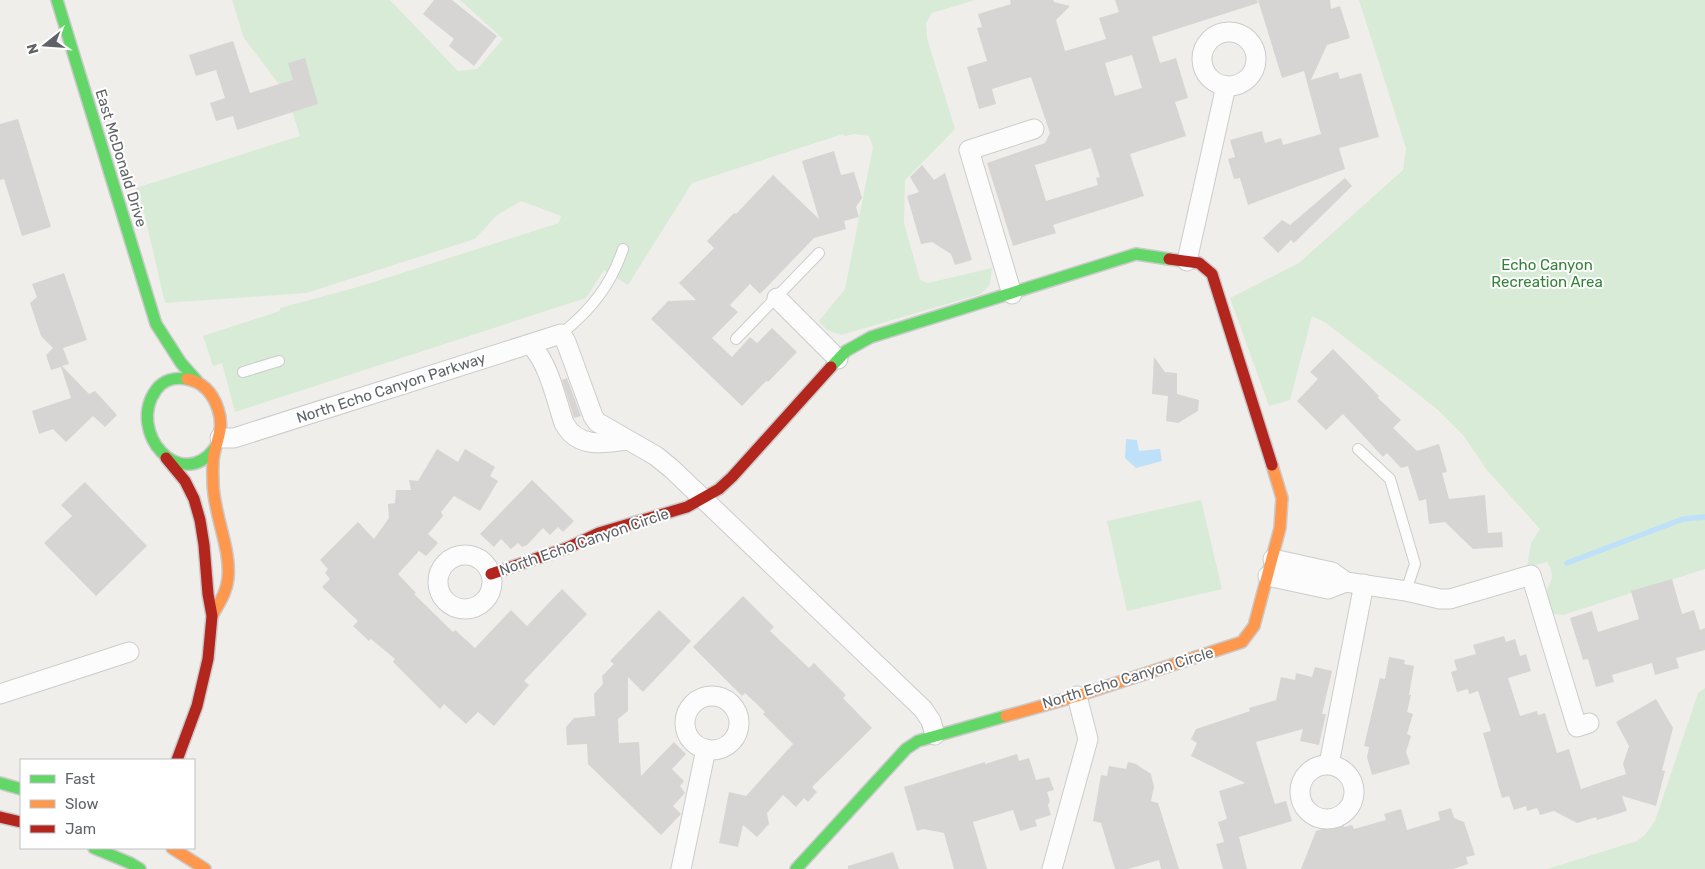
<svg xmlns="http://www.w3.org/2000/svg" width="1705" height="869" viewBox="0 0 1705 869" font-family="Rubik,sans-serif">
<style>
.green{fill:#d8ebd6}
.water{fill:#bfe0f9}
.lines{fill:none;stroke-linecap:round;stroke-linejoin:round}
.stream{stroke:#bfe0f9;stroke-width:5.5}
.building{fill:#d6d5d3;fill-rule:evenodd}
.lane-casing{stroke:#cbcccc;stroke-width:12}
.street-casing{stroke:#cbcccc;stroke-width:21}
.fast-casing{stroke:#cacacb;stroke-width:14}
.slow-casing{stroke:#cacacb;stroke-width:14}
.jam-casing{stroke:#cacacb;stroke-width:14}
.lane{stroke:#fdfcfc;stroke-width:10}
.street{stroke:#fdfcfc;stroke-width:19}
.fast{stroke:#63d668;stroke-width:11}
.slow{stroke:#ff974d;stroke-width:11}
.jam{stroke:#b3261e;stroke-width:11}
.labels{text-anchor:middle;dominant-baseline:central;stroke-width:4;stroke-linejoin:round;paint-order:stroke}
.street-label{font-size:15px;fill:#5f6368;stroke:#fff}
.park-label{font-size:15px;fill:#348238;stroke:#fff}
</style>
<rect width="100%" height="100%" fill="#efeeea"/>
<g class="green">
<path d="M232 0H390L458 71 477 69 503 39 460 0H975L932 13 926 23 927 38 955 129 905 180 904 223 920 280 928 283 992 268 990 284 981 294 841 335 827 330 819 321 845 289 873 147 869 136 855 134 844 136 843 134 692 183 628 285 604 270 586 298 235 412 222 363 213 366 203 336 280 311V308L358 287 559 223 561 216 521 201 496 216 475 239 306 293 165 303 142 204 136 188 300 136 287 95 244 38Z"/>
<path d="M1359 0H1705V569L1563 615 1548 613 1544 597 1552 578 1551 569 1547 562 1527 567 1531 543 1540 529 1487 470 1463 435 1439 411 1408 386 1326 323 1312 316 1290 400 1269 406 1230 298 1299 263 1403 170 1406 148Z"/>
<path d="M1201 500 1222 589 1127 611 1107 521Z"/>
<path d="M1705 688V869H1547L1637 841 1645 835 1655 821 1698 693Z"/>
</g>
<path class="water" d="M1126 439 1137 440 1139 451 1160 449 1162 461 1136 468 1125 458Z"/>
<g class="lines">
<path class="stream" d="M1567 563 1683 519 1705 517"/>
</g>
<g class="building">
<path d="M434 0H452L497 36 474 66 449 46 454 39 423 14Z"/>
<path d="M1010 0H1053L1054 2 1070 6 1056 20 1065 51 1106 39 1099 18 1119 12 1115 0H1257L1258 3 1152 37 1160 63 1176 58 1188 98 1175 102 1186 136 1130 154 1144 196 1053 225 1056 233 1013 246 987 163 1045 143 1050 133 1031 77 992 89 996 104 979 109 967 67 987 61 977 28 982 27 978 14 1011 4ZM1132 55 1142 88 1115 96 1105 63ZM1091 148 1100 177 1096 178 1098 185 1046 201 1035 165Z"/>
<path d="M1258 0H1330L1331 9 1340 6 1350 38 1327 45 1311 80 1338 72 1340 79 1361 73 1379 137 1339 148 1345 169 1248 205 1240 178 1234 179 1228 159 1235 157 1230 140 1262 131 1265 143 1281 138 1283 145 1321 134 1304 71 1282 78Z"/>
<path d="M233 41 250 93 293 80 288 63 305 58 318 104 237 130 233 116 216 121 210 103 225 98 216 70 196 76 189 55Z"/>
<path d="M18 119 51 227 22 236 4 179 0 180V124Z"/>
<path d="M834 151 841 175 854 172 862 198 856 207 859 217 844 221 846 229 814 238 760 294 750 284 730 305 738 312 712 338 732 357 750 337 757 343 772 328 797 352 768 382 766 381 742 406 651 319 668 301 696 300 679 283 714 248 707 241 734 213 736 214 773 175 819 219 802 161Z"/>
<path d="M922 165 934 180 945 173 972 260 955 265 951 254 932 242 921 244 907 196 919 192 910 177Z"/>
<path d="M1345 178 1352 186 1294 243 1291 240 1278 253 1263 238 1282 220 1290 225Z"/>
<path d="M64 273 87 340 63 348 69 364 62 366 89 394 95 391 117 415 105 427 93 416 66 442 53 429 39 434 32 411 71 398 61 367 51 370 46 355 53 348 41 336 30 303 37 297 32 284Z"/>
<path d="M1333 349 1379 396 1378 398 1401 420 1393 428 1417 451 1439 444 1447 472 1442 473 1449 499 1485 495 1488 533 1502 532 1503 547 1473 549 1445 522 1429 524 1426 499 1419 501 1408 466 1401 468 1387 453 1383 457 1343 414 1326 430 1297 401 1318 379 1310 372Z"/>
<path d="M1154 357 1165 372 1177 373V394L1199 400 1198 411 1178 423 1166 421 1168 396 1152 394Z"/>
<path d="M567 378 581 416 574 418 562 380Z"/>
<path d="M437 449 458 462 465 449 495 467 490 476 498 481 480 511 454 496 441 512 443 516 428 534 438 543 426 556 419 551 398 574 416 593 414 594 453 632 455 630 475 648 511 610 527 626 562 589 587 614 524 681 529 685 494 726 478 712 466 724 444 704 440 709 393 662 395 659 371 639 369 641 353 626 358 621 322 587 330 579 325 573 328 569 320 560 358 522 374 539 389 518 388 504 395 503 396 490H411L409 480 418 481Z"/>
<path d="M532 480 574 521 563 532 558 527 550 535 543 528 527 545 522 547 518 543 511 549 501 539 494 547 480 534Z"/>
<path d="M85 482 147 546 96 596 44 543 72 516 61 505Z"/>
<path d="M1672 579 1682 614 1694 610 1700 630 1705 628V650L1676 658 1679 668 1655 675 1652 663 1612 675 1614 682 1596 687 1588 659 1583 660 1570 618 1592 611 1598 632 1639 619 1631 591Z"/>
<path d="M743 596 774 627 770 631 809 668 814 663 846 695 843 698 872 728 812 787 817 792 808 802 804 798 796 807 783 795 767 813 769 824 757 837 743 825 738 847 719 843 729 792 746 796 793 744 763 714 765 712 745 693 742 696 693 647Z"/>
<path d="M659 610 691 641 643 692 628 677V711L618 719 619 743 639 742 641 776 674 742 686 754 672 769 684 781 680 786 685 793 673 806 681 814 661 835 588 764 587 744 567 745 566 727 574 718 595 716 594 694 603 684 602 676 614 664 610 661Z"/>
<path d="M1504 636 1506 642 1515 639 1520 656 1526 654 1531 671 1508 678 1520 716 1537 711 1538 715 1545 713 1557 753 1569 749 1581 789 1626 774 1623 764 1629 746 1616 722 1656 699 1673 728 1662 770 1665 771 1656 806 1622 796 1627 811 1597 820 1596 817 1577 823 1554 811 1540 815 1537 808 1527 811 1526 806 1514 810 1509 796 1502 798 1483 733 1491 731 1478 691 1469 694 1468 689 1457 692 1451 672 1457 670 1454 660 1476 654 1473 645Z"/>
<path d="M1389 657 1405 660 1404 664 1414 666 1409 695H1411L1407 712 1413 714 1407 734 1411 736 1406 752 1410 764 1372 775 1367 757 1369 747 1364 746 1380 678 1385 679Z"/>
<path d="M1315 667 1332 671 1322 714H1326L1319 745 1300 741 1303 729 1256 742 1275 804 1286 801 1292 821 1239 837 1247 869H1223L1216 844 1224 842 1218 822 1227 819 1219 791 1245 783 1191 756 1197 743 1191 739 1196 729 1250 711 1249 708 1276 700 1281 677 1295 680 1296 673 1312 677Z"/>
<path d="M1017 754 1019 761 1029 758 1036 780 1049 777 1054 790 1047 792 1050 801 1048 805 1051 815 1035 820 1037 826 1020 831 1013 810 973 822 987 869H954L944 833 923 829 917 831 904 787 985 762V764Z"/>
<path d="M1128 762 1136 764 1151 774 1154 787 1151 801 1158 803 1179 869H1161L1159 860 1128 869H1115L1101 823 1093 821 1101 775 1107 776 1109 766 1126 769Z"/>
<path d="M1451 808 1454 818 1464 822 1475 855 1466 857 1468 864 1453 869H1301L1316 831 1343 823 1344 827 1352 825 1354 829 1386 820 1384 814 1401 809 1407 830 1440 820 1438 812Z"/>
<path d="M893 852 899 869H848V866Z"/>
</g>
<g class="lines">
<g class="lane-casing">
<g id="lane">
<path d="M561 334C591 310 611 285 623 249"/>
<path d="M736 339 819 253"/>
<path d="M243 372 279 361"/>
<path d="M1358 449 1390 479 1415 564 1406 591"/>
</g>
</g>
<g class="street-casing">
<g id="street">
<circle cx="1229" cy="59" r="27"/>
<path d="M1187 261 1226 86"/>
<path d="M1012 294 969 150 1034 129"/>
<path d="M777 298 838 359"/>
<path d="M531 345C550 366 555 397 564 423 577 448 603 444 627 440"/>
<path d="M220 438H234L561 334 566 342 593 416 597 422 656 456 672 469 923 709 931 721 935 735"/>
<circle cx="465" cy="582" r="27"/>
<path d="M1273 559 1332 572 1346 582 1406 591 1440 599H1450L1531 575 1577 727 1589 723"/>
<path d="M1268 576 1328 589 1346 582"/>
<path d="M0 694 129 652"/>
<circle cx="712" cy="723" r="27"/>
<path d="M1329 764 1364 584"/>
<circle cx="1327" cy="792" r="27"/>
<path d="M681 869 706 749"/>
<path d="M1052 869 1088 739 1077 696"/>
</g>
</g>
<g class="fast-casing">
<g id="fast">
<path d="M57 0 156 324 181 363 197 381"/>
<path d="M831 367 846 351 871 337 1136 254 1169 259"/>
<path d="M187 379C175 377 163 380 156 390 126 432 181 494 215 448"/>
<path d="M0 783 21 789"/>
<path d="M94 848 130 863 140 869"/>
<path d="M796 869 906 749 918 741 1006 716"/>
</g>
</g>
<g class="slow-casing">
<g id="slow">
<path d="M187 379C203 382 213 394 218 409 224 427 218 437 214 454 212 464 213 474 213 484 214 515 231 549 228 578 227 592 219 603 212 616"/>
<path d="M1006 716 1077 696 1242 642 1254 626 1280 528 1282 498 1272 465"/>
<path d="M172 848 205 869"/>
</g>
</g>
<g class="jam-casing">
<g id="jam">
<path d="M1169 259 1199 263 1212 274 1272 465"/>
<path d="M166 458 185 481 194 499 200 520 204 545 208 594 212 616 208 659 197 706 177 760"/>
<path d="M491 574 567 548 599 533 687 507 719 489 732 477 831 367"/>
<path d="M0 817 21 822"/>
</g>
</g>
<use href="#lane" class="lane"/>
<use href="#street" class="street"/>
<use href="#fast" class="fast"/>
<use href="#slow" class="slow"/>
<use href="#jam" class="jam"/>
</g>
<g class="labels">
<g class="street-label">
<text transform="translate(121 158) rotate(73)">East McDonald Drive</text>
<text transform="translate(391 388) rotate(-18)">North Echo Canyon Parkway</text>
<text transform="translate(584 542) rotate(-19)">North Echo Canyon Circle</text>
<text transform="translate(1128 678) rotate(-17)">North Echo Canyon Circle</text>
</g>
<g class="park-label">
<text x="1547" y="265">Echo Canyon<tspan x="1547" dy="17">Recreation Area</tspan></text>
</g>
</g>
<rect x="20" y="759" width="175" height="90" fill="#ffffff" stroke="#bfc1c3"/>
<rect x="30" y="775" width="25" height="8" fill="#63d668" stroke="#bfc1c3"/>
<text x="65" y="784" font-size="15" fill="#5f6368">Fast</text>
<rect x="30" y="800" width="25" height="8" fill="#ff974d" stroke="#bfc1c3"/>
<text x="65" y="809" font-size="15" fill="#5f6368">Slow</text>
<rect x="30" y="825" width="25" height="8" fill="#b3261e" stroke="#bfc1c3"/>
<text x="65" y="834" font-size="15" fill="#5f6368">Jam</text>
<g transform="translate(45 45) rotate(253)" stroke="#ffffff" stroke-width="4" paint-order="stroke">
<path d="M0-4L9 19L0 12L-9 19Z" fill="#5f6368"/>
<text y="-8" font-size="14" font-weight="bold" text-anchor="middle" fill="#5f6368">N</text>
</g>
</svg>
